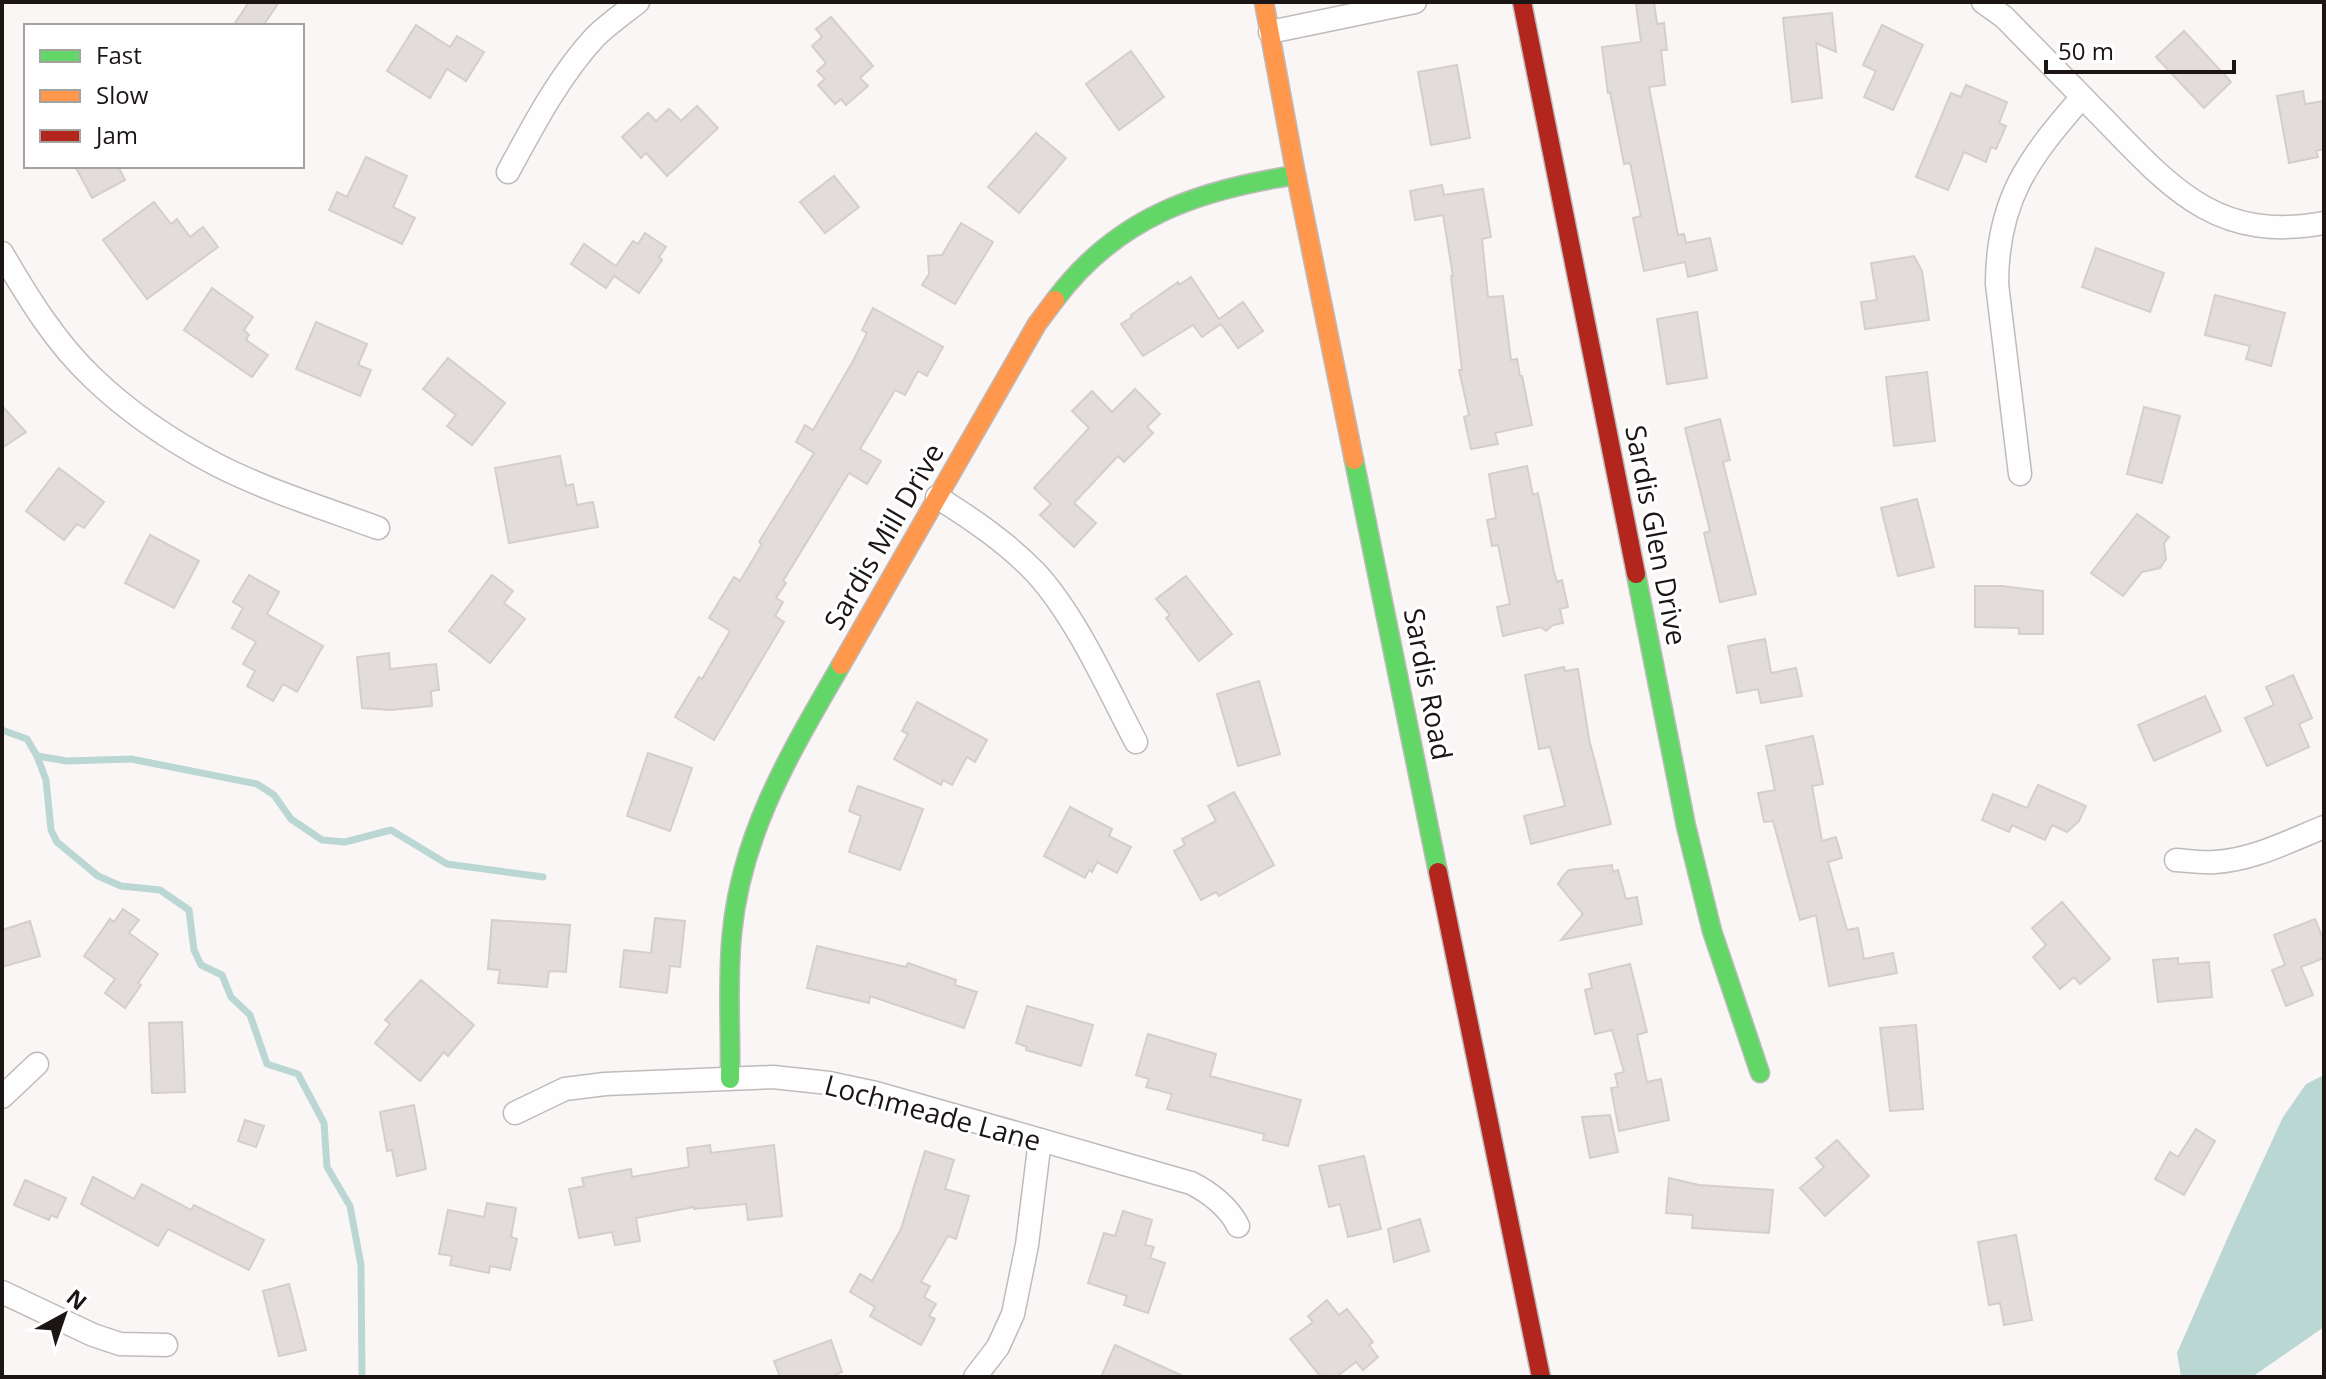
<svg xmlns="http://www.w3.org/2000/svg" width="2326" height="1379" viewBox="0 0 2326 1379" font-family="'Open Sans',sans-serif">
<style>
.water{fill:#bbd7d3}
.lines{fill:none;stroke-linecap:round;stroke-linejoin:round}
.stream{stroke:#bbd7d3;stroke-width:7}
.building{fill:#e2dddc;stroke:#d4cfce;stroke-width:2}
.street-casing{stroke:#bfbbba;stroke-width:25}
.fast-casing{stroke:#bfbbba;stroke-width:21}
.slow-casing{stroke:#bfbbba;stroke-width:21}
.jam-casing{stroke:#bfbbba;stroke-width:21}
.street{stroke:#fefefe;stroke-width:22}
.fast{stroke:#63d668;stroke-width:18}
.slow{stroke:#ff974d;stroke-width:18}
.jam{stroke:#b3261e;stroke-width:18}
.labels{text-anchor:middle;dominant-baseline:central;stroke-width:6;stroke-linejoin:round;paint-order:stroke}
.street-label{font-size:28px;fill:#1b1614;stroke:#fff}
</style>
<rect width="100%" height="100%" fill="#fbf6f6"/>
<path class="water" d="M2324 1075V1327L2252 1377H2181L2177 1353 2231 1230 2283 1117 2306 1084Z"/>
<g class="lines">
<g class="stream">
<path d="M2 730 27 739 37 756 46 780 51 830 57 842 98 876 121 886 160 890 189 910 194 950 201 965 222 975 231 997 250 1015 267 1064 298 1074 324 1123 327 1167 350 1206 361 1265 362 1377"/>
<path d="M37 756 67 761 131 759 257 784 274 795 291 819 322 840 345 842 391 830 447 864 543 877"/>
</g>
</g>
<g class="building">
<path d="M249 2H279L263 26H233Z"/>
<path d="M1654 2 1657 24 1664 23 1667 50H1661L1665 85 1649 87 1678 235 1684 234 1686 243 1710 238 1717 270 1688 277 1685 262 1644 271 1633 218 1641 216 1630 163 1624 164 1610 92 1608 93 1602 47 1641 42 1636 4Z"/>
<path d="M1832 13 1836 52 1816 43 1822 98 1792 102 1783 18Z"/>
<path d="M831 17 873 66 860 78 868 86 846 105 841 99 835 104 818 85 825 79 817 71 826 63 812 46 822 37 816 29Z"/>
<path d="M416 25 450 47 457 36 484 52 466 81 447 69 430 98 387 71Z"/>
<path d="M1882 25 1923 45 1893 110 1864 97 1876 71 1863 65Z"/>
<path d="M2184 31 2231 82 2204 108 2156 57Z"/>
<path d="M1131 51 1164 97 1119 130 1086 84Z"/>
<path d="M1457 65 1470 138 1431 145 1418 72Z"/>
<path d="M1966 85 2007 102 1999 123 2006 126 1996 149 1991 147 1986 162 1964 152 1948 190 1916 177 1951 93 1961 97Z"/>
<path d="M2303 91 2305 104 2324 101V149L2316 151 2318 157 2289 163 2277 96Z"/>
<path d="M697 106 718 128 667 176 646 153 641 158 622 137 648 113 656 121 669 109 681 121Z"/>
<path d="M1036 133 1066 158 1019 213 988 187Z"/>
<path d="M366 157 407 176 393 207 415 218 402 244 329 210 337 192 347 197Z"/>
<path d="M75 166H118L125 180 92 198Z"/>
<path d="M834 176 859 207 825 233 800 202Z"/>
<path d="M1442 185 1444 195 1483 189 1491 237 1482 239 1488 297 1503 296 1511 360 1517 359 1520 376H1522L1532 425 1495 433 1498 444 1471 449 1464 417 1469 415 1459 370H1462L1451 276H1453L1443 215 1415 220 1410 191Z"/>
<path d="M154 202 171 224 177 219 190 237 203 227 218 247 147 299 103 240Z"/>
<path d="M961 223 993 242 955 304 922 285 929 274 928 256 942 255Z"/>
<path d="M645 233 666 247 659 257 662 260 639 293 614 276 606 288 571 264 584 244 616 266 633 241 638 244Z"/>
<path d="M2096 248 2164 273 2150 312 2082 287Z"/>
<path d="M1914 256 1922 271 1929 320 1865 329 1861 302 1877 300 1871 263Z"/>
<path d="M1191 277 1219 319 1243 302 1263 331 1238 348 1221 324 1202 337 1193 325 1143 356 1121 324 1132 317 1131 315 1178 282 1179 285Z"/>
<path d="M212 288 253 317 244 330 249 335 246 340 268 355 252 377 184 330Z"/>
<path d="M2215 295 2285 313 2271 366 2246 359 2250 346 2205 335Z"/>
<path d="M873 308 943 347 927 376 918 371 905 395 895 390 860 449 881 461 867 484 849 473 783 581 786 583 776 598 783 602 775 616 784 622 714 740 675 717 699 677 702 679 730 631 709 618 734 577 740 581 762 544 759 542 814 453 796 442 805 425 813 430 853 361 867 333 862 330Z"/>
<path d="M1697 312 1707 378 1667 384 1657 319Z"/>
<path d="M316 322 367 344 358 365 371 370 360 396 296 369Z"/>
<path d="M448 358 505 403 472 445 447 426 456 415 423 389Z"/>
<path d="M1927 372 1935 441 1894 446 1886 377Z"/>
<path d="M1135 389 1160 414 1147 427 1153 433 1124 462 1118 456 1074 503 1096 523 1074 547 1040 515 1051 504 1034 488 1089 428 1072 411 1092 391 1112 412Z"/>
<path d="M2 406 26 432 2 448Z"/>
<path d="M2144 407 2180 416 2162 483 2127 474Z"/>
<path d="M1720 419 1730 460 1723 462 1756 594 1720 602 1704 533 1710 531 1685 428Z"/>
<path d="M560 456 566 486 573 484 577 505 593 502 598 527 509 543 495 468Z"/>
<path d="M1527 466 1533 495 1538 493 1554 572 1557 582 1562 580 1568 607 1560 609 1563 623 1553 625 1546 631 1541 627 1503 636 1497 607 1510 604 1498 545 1492 546 1487 520 1496 518 1489 474Z"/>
<path d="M59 468 104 502 84 528 77 524 64 540 26 511Z"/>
<path d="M1917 499 1934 567 1898 576 1881 508Z"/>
<path d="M2137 514 2169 537 2164 543 2166 559 2160 568 2142 572 2123 596 2091 573Z"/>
<path d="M150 535 199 561 174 608 125 583Z"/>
<path d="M249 575 279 592 267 614 323 646 297 692 283 684 273 701 247 686 255 671 243 664 256 642 232 628 243 608 233 602Z"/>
<path d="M492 575 513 591 504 603 525 619 490 663 449 631Z"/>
<path d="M1186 576 1232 634 1199 661 1166 618 1170 615 1156 599Z"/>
<path d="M1975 586H2002L2043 591V634H2019V628L1975 627Z"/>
<path d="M1765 639 1771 673 1796 668 1802 696 1761 703 1758 689 1737 693 1728 646Z"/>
<path d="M389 653 390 669 436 664 439 690 431 691 432 706 390 710 362 708 357 657Z"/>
<path d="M1564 667 1565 671 1578 669 1589 739 1611 824 1531 844 1524 816 1565 806 1550 747 1539 749 1525 675Z"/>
<path d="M2293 675 2312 718 2299 724 2309 747 2267 766 2245 718 2274 705 2266 687Z"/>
<path d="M1259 681 1280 754 1238 766 1217 694Z"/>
<path d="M2205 696 2221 731 2154 761 2138 725Z"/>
<path d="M917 702 987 740 975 762 967 757 952 785 943 780 941 785 894 759 908 734 902 731Z"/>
<path d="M1813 736 1823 784 1812 786 1822 841 1836 837 1842 858 1828 862 1847 930 1858 928 1864 959 1893 953 1897 973 1829 986 1816 915 1800 920 1773 821 1764 822 1758 793 1775 790 1766 746Z"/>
<path d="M648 753 692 768 670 831 627 816Z"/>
<path d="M2038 785 2086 806 2079 821 2067 832 2052 825 2045 840 2012 825 2009 832 1982 820 1993 794 2027 808Z"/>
<path d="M858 786 923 809 900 870 849 852 861 816 849 811Z"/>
<path d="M1234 792 1274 865 1219 896 1216 892 1201 900 1174 851 1185 845 1182 839 1216 821 1208 806Z"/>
<path d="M1070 807 1112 829 1109 836 1131 847 1117 873 1097 862 1092 872 1089 870 1085 878 1044 856Z"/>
<path d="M1612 865 1613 872 1618 870 1626 899 1637 897 1642 924 1561 940 1583 914 1558 884 1564 875 1569 870Z"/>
<path d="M2062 902 2110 959 2080 984 2074 977 2060 989 2033 957 2046 945 2032 928Z"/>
<path d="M123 909 139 920 129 933 158 954 138 983 141 985 125 1008 105 993 115 979 84 956 110 919 114 922Z"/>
<path d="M655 918 685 921 680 967 670 966 667 993 620 987 624 950 651 953Z"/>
<path d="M2315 919 2324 941V958L2301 967 2313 995 2286 1006 2272 970 2285 965 2274 935Z"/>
<path d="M492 920 570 925 566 972 549 971 547 987 498 983 500 970 488 969Z"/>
<path d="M30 921 40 956 2 967V930Z"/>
<path d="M817 946 906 967 908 963 956 980 955 985 977 992 964 1028 870 996 869 1003 807 988Z"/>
<path d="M2178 958V964L2209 962 2212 997 2158 1002 2153 960Z"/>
<path d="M1630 964 1647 1032 1637 1035 1647 1082 1661 1079 1669 1120 1619 1131 1611 1088 1618 1087 1615 1074 1624 1072 1612 1030 1595 1034 1585 990 1592 988 1589 974Z"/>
<path d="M421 980 474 1025 448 1056 444 1052 420 1081 375 1043 390 1024 385 1020Z"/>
<path d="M1027 1006 1093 1025 1081 1066 1026 1050 1027 1047 1016 1043Z"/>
<path d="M182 1022 185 1092 152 1093 149 1023Z"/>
<path d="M1916 1025 1923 1109 1890 1111 1880 1028Z"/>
<path d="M1148 1034 1216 1054 1210 1076 1301 1100 1288 1146 1263 1140 1264 1134 1167 1109 1172 1094 1146 1087 1149 1079 1136 1075Z"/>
<path d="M414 1105 426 1169 397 1176 392 1150 387 1151 380 1112Z"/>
<path d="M1610 1115 1618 1152 1590 1158 1582 1117Z"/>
<path d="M245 1120 264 1126 256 1147 238 1141Z"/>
<path d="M2196 1129 2215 1141 2184 1195 2155 1179 2170 1152 2178 1157Z"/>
<path d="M1837 1140 1869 1176 1825 1216 1800 1188 1824 1167 1816 1158Z"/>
<path d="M710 1145 711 1153 774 1145 782 1216 748 1220 746 1204 694 1209V1207L636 1218 640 1241 615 1245 612 1232 579 1238 569 1189 584 1186 582 1178 631 1169 632 1177 689 1167 687 1148Z"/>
<path d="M925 1151 954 1160 945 1189 969 1196 956 1239 948 1236 921 1282 930 1286 924 1297 936 1304 929 1316 935 1319 921 1345 870 1316 875 1307 850 1292 860 1274 872 1281 901 1229Z"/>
<path d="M1364 1156 1381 1229 1348 1237 1340 1204 1329 1207 1319 1166Z"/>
<path d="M93 1177 134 1199 142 1184 191 1210 194 1205 264 1240 249 1270 168 1229 158 1246 81 1204Z"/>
<path d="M1669 1178 1699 1185 1773 1190 1769 1233 1692 1228 1693 1215 1666 1213Z"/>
<path d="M25 1180 66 1198 57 1218 51 1215 49 1220 14 1205Z"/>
<path d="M487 1203 516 1208 511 1237 517 1239 510 1270 490 1266 489 1273 450 1265 452 1256 439 1254 448 1210 484 1217Z"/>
<path d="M1123 1211 1152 1220 1145 1245 1154 1247 1150 1258 1165 1263 1148 1313 1124 1305 1127 1296 1088 1283 1104 1233 1115 1236Z"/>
<path d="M1420 1219 1429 1251 1394 1262 1388 1229Z"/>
<path d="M2016 1235 2032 1320 2004 1325 2000 1303 1989 1305 1978 1242Z"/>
<path d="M289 1284 306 1350 279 1356 263 1291Z"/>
<path d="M1327 1300 1339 1315 1347 1309 1373 1342 1369 1345 1378 1357 1363 1370 1356 1362 1336 1377H1321L1290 1339 1313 1322 1308 1316Z"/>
<path d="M831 1340 842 1372 831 1377H780L774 1361Z"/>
<path d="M1115 1345 1185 1377H1101Z"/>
</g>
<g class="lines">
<g class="street-casing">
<g id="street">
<path d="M1983 2 2004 17C2037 51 2070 84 2103 118 2171 188 2217 243 2324 223"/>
<path d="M1270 32 1415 2"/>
<path d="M508 172C533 126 559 76 595 37 608 24 624 13 638 2"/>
<path d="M2 253C27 296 55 342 92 377 128 412 173 442 217 465 268 491 324 508 378 528"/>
<path d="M2020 474 1997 284C1997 199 2029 158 2082 97"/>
<path d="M937 497C972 519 1006 542 1035 572 1076 616 1108 689 1136 742"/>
<path d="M2176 860C2189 861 2202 863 2215 862 2253 860 2289 841 2324 827"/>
<path d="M2 1097 37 1064"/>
<path d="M515 1113 565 1089 605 1084 773 1077 829 1083 876 1093 1191 1183C1209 1192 1229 1207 1238 1226"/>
<path d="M2 1292 93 1335 120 1344 166 1345"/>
<path d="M975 1377 998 1347 1013 1314 1027 1245 1040 1140"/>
</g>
</g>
<g class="fast-casing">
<g id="fast">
<path d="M1055 300C1117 217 1198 190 1296 175"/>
<path d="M1354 460 1438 872"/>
<path d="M1636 574 1686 826 1712 931 1760 1073"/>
<path d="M730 1079C731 1030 727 982 732 933 742 831 791 752 841 665"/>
</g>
</g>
<g class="slow-casing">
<g id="slow">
<path d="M1264 2 1296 175 1354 460"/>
<path d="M841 665 1037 324 1055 300"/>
</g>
</g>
<g class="jam-casing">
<g id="jam">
<path d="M1522 2 1636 574"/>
<path d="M1438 872 1541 1377"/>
</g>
</g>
<use href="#street" class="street"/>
<use href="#fast" class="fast"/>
<use href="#slow" class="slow"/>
<use href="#jam" class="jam"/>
</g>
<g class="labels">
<g class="street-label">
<text transform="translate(1657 535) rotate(79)">Sardis Glen Drive</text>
<text transform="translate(883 536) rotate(-60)">Sardis Mill Drive</text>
<text transform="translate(1429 684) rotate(79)">Sardis Road</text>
<text transform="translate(933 1112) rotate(15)">Lochmeade Lane</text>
</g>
</g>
<rect width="2326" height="1379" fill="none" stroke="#1b1614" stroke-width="8"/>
<rect x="24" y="24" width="280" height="144" fill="#ffffff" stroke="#a4a2a1" stroke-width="2"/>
<rect x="40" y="50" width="40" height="12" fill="#63d668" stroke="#a4a2a1" stroke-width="2"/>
<text x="96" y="64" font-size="24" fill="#1b1614">Fast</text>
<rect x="40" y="90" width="40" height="12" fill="#ff974d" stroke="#a4a2a1" stroke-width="2"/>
<text x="96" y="104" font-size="24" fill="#1b1614">Slow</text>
<rect x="40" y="130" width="40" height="12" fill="#b3261e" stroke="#a4a2a1" stroke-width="2"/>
<text x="96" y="144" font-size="24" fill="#1b1614">Jam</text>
<g transform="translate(64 1315) rotate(40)" stroke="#ffffff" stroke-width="6" paint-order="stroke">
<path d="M0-6L14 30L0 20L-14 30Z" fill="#1b1614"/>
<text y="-12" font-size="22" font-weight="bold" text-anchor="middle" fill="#1b1614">N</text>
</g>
<path d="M2046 60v12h188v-12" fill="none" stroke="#1b1614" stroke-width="4"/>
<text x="2058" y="60" font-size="24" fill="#1b1614" stroke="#ffffff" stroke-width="6" paint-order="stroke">50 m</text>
</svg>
